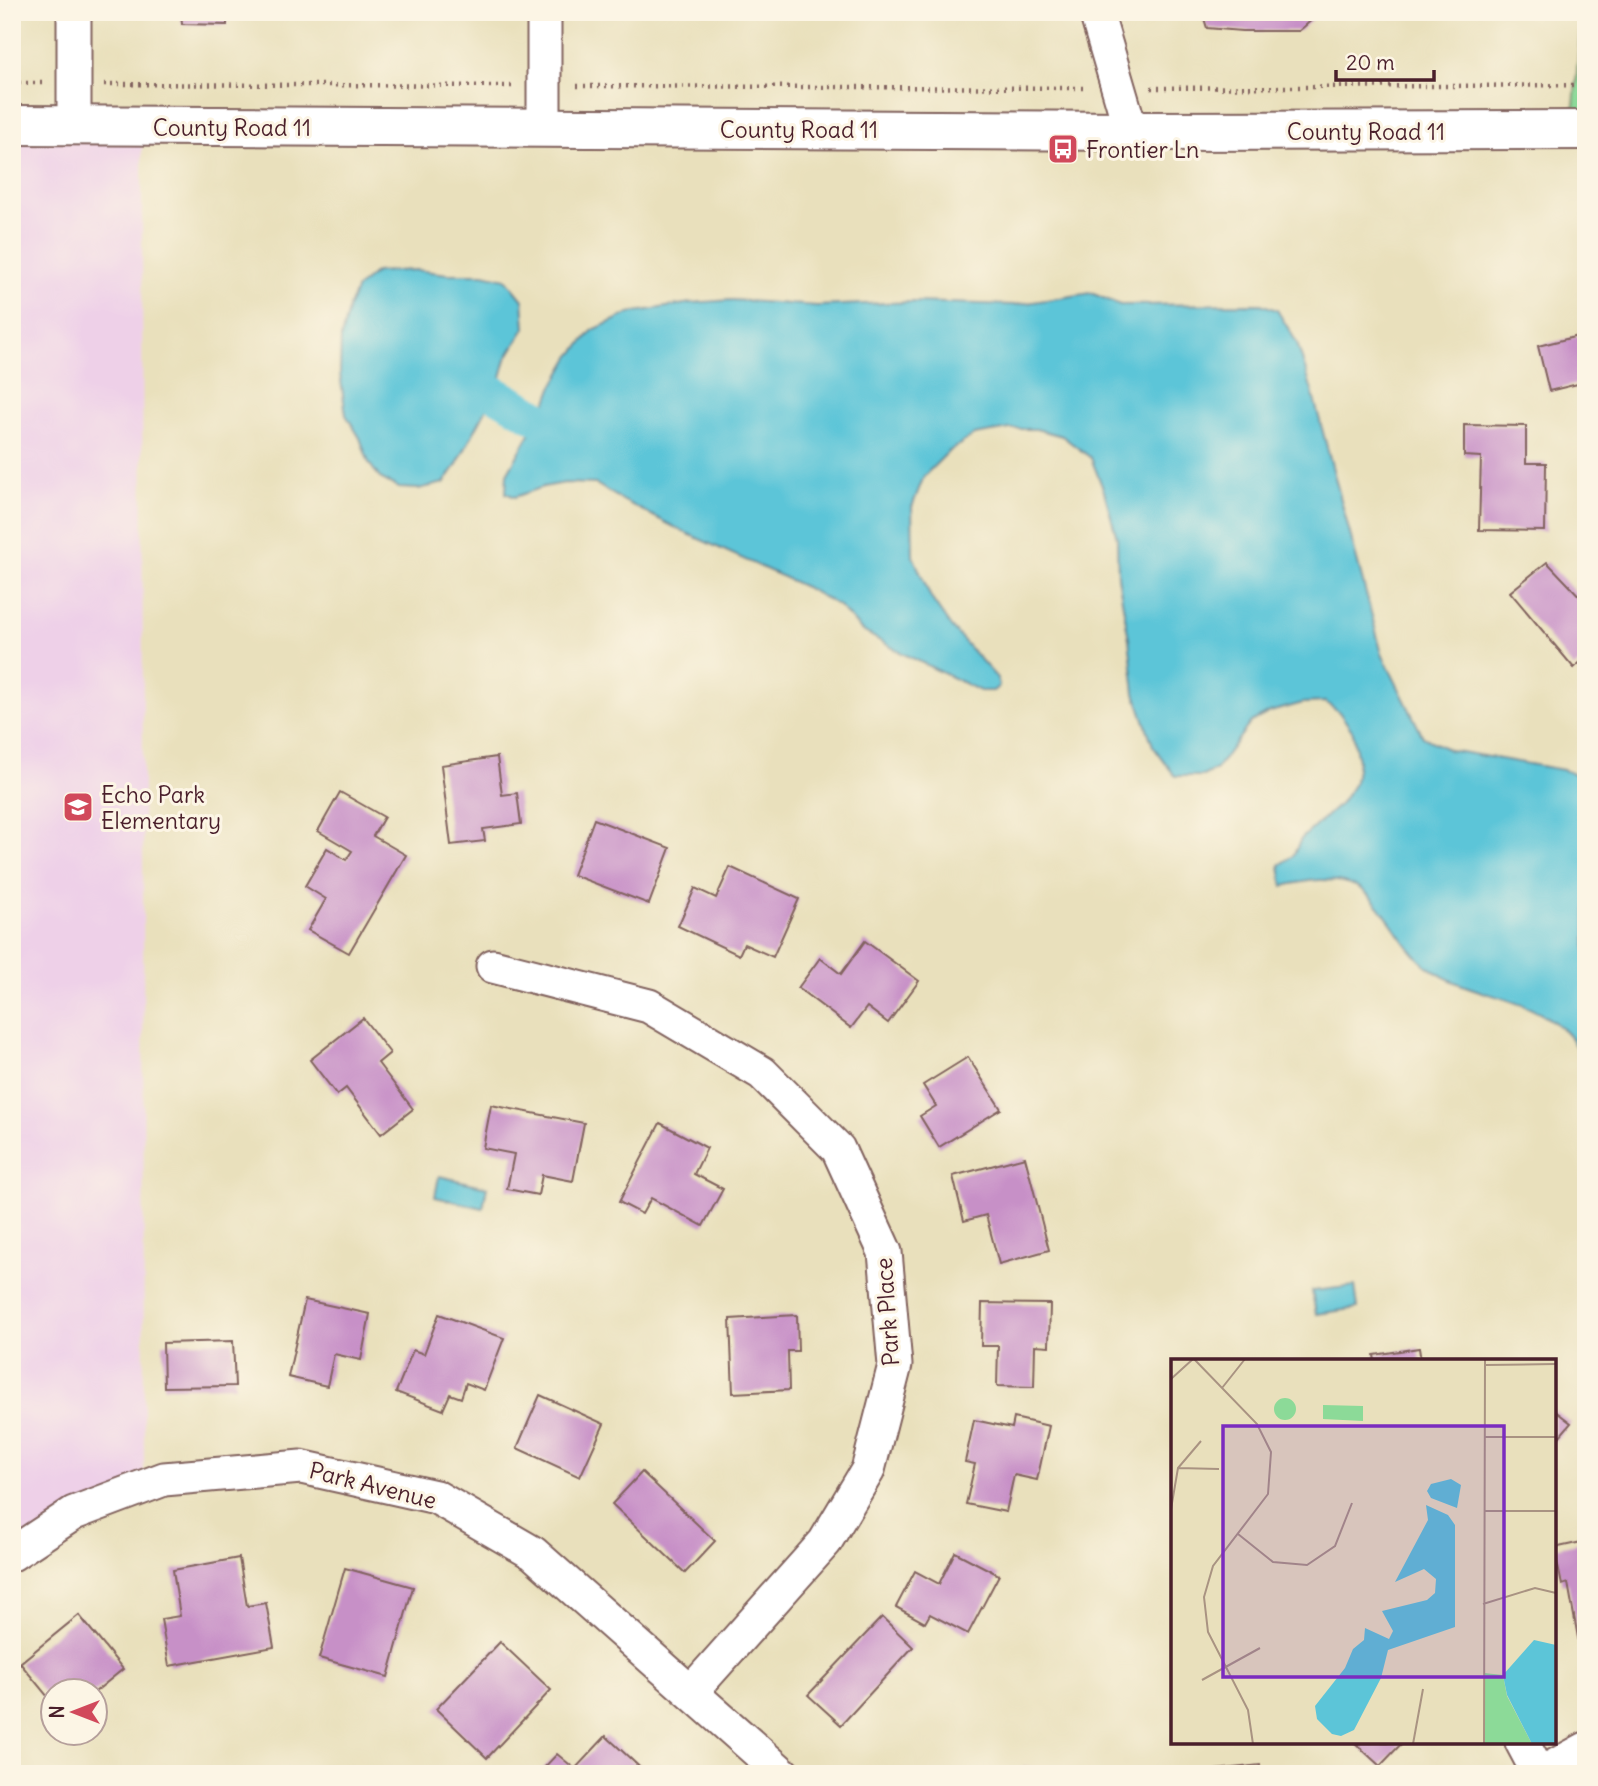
<svg xmlns="http://www.w3.org/2000/svg" width="1598" height="1786" viewBox="0 0 1598 1786" font-family="Delius,sans-serif">
<style>
.built{fill:#eed0e8}
.green{fill:#8cda98;stroke:#6b7c62;stroke-width:2}
.water{fill:#5cc5d8;stroke:#537282;stroke-width:2}
.lines{fill:none;stroke-linecap:round;stroke-linejoin:round}
.canal{stroke:#5cc5d8;stroke-width:35}
.building{fill:#c790c7}
.street-casing{stroke:#82635e;stroke-width:37}
.secondary-casing{stroke:#82635e;stroke-width:42}
.path{stroke:#82635e;stroke-width:4.5;stroke-dasharray:2 5;stroke-linecap:butt}
.street{stroke:#fff;stroke-width:33}
.secondary{stroke:#fff;stroke-width:38}
.labels{text-anchor:middle;dominant-baseline:central;stroke-width:6;stroke-linejoin:round;paint-order:stroke}
.street-label{font-size:23px;fill:#4a1f2b;stroke:#fcf5e5}
.poi-label{font-size:23px;fill:#4a1f2b;stroke:#fcf5e5;text-anchor:start}
.inset-road{fill:none;stroke:#a99382;stroke-width:2}
.view{fill:#7b2cbf;fill-opacity:0.15;stroke:#7b2cbf;stroke-width:3.5}
.inset-edge{fill:none;stroke:#4a1f2b;stroke-width:3.5}
</style>
<rect width="100%" height="100%" fill="#fcf5e5"/>
<filter id="ink" filterUnits="userSpaceOnUse"><feTurbulence type="fractalNoise" baseFrequency=".0143" numOctaves="2"/><feDisplacementMap in="SourceGraphic" scale="14" xChannelSelector="R" yChannelSelector="G"/><feConvolveMatrix kernelMatrix="1 2 1 2 8 2 1 2 1" color-interpolation-filters="sRGB"/></filter>
<filter id="wash" filterUnits="userSpaceOnUse"><feTurbulence type="fractalNoise" baseFrequency=".00686" numOctaves="4" result="noise"/><feDisplacementMap in="SourceGraphic" scale="28" xChannelSelector="R" yChannelSelector="G"/><feGaussianBlur stdDeviation="1.57" result="paint"/><feColorMatrix in="noise" values="0 0 0 0 0 0 0 0 0 0 0 0 0 0 0 0 0 1.4 0 .05"/><feComposite in="paint" operator="in"/></filter>
<g filter="url(#wash)">
<rect width="100%" height="100%" fill="#e9e0bc"/>
<path class="built" d="M12 125 142 127 144 1486 12 1554Z"/>
<path class="green" d="M1582 12H1586V130H1572Z"/>
<g class="water">
<path d="M416 270 448 274H483L506 279 523 300 525 328 506 359 500 381 488 406 456 466 444 483 418 489 399 488 380 478 369 463 360 438 346 415 340 374 341 338 349 306 357 288 376 272Z"/>
<path d="M1091 293 1120 305 1261 304 1277 310 1297 343 1312 391 1382 654 1423 737 1449 750 1563 770 1586 778V1064C1580 1055 1575 1044 1569 1036 1531 991 1461 1000 1419 959 1401 942 1377 895 1356 886 1331 876 1309 880 1283 886L1280 865 1293 856 1301 839 1341 803 1355 782 1358 761 1353 732 1339 712 1325 702 1303 703 1270 712 1251 722 1216 769 1203 776H1175L1153 746 1135 693 1129 639 1118 577 1117 538 1104 491 1091 458 1062 436 1036 429H1010L974 435 948 452 924 476 912 507 913 556 931 598 951 627 997 678 999 686 993 691H980L904 654 861 630 839 606 805 587 684 532 624 501 596 484 565 483 543 487 515 497 506 493 507 474 545 407 552 388 570 357 593 330 630 313 691 303 732 300 817 306 914 302 1014 305Z"/>
<path d="M439 1176 487 1187 483 1208 435 1197Z"/>
<path d="M1355 1286 1358 1308 1316 1314 1312 1291Z"/>
</g>
<g class="lines">
<path class="canal" d="M494 393 538 418"/>
</g>
<g id="blocks">
<g class="building">
<path d="M181 12H227V25L182 24Z"/>
<rect x="394" y="12" width="40" height="5"/>
<path d="M1202 12H1321L1299 31H1242L1207 28Z"/>
<path d="M1586 334V382L1549 391 1538 346Z"/>
<path d="M1464 425 1526 426V463H1546L1545 531 1479 530 1481 457 1464 456Z"/>
<path d="M1547 562 1586 603V657L1574 668 1510 592Z"/>
<path d="M497 757 502 795 517 793 521 824 483 829 485 841 451 845 441 765Z"/>
<path d="M340 792 384 817 373 836 406 855 349 953 308 930 326 899 305 886 327 848 346 860 352 851 318 831Z"/>
<path d="M594 819 670 848 649 904 573 875Z"/>
<path d="M730 867 799 899 773 957 744 944 739 955 678 926 695 888 716 898Z"/>
<path d="M865 941 919 981 888 1023 867 1007 851 1028 798 988 820 958 841 974Z"/>
<path d="M363 1018 390 1053 378 1063 413 1109 381 1134 346 1088 337 1095 310 1060Z"/>
<path d="M968 1057 1001 1109 939 1147 920 1116 936 1106 923 1085Z"/>
<path d="M491 1105 584 1123 573 1181 542 1175 538 1195 507 1189 514 1154 483 1148Z"/>
<path d="M660 1123 707 1148 694 1174 723 1189 703 1226 651 1198 642 1214 619 1202Z"/>
<path d="M1025 1157 1049 1250 999 1264 986 1215 964 1221 953 1176Z"/>
<path d="M305 1300 370 1314 361 1360 334 1354 327 1386 288 1377Z"/>
<path d="M982 1303 1050 1304 1049 1346 1035 1345 1034 1387 997 1386 998 1346H981Z"/>
<path d="M439 1314 504 1338 484 1390 466 1383 461 1398 450 1394 443 1410 396 1392 413 1350 424 1354Z"/>
<path d="M797 1315 798 1351H788L789 1390 733 1393 730 1319Z"/>
<path d="M233 1341 235 1386 164 1387 163 1343Z"/>
<path d="M1419 1348 1421 1361H1375L1374 1355Z"/>
<path d="M540 1395 604 1424 580 1477 517 1448Z"/>
<path d="M1554 1410 1571 1423 1554 1443Z"/>
<path d="M1014 1418 1049 1426 1037 1480 1014 1475 1006 1512 966 1504 975 1464 965 1462 974 1420 1012 1428Z"/>
<path d="M642 1472 715 1541 685 1573 612 1504Z"/>
<path d="M1586 1541V1642L1579 1643 1568 1583 1562 1585 1554 1548Z"/>
<path d="M955 1552 999 1575 968 1634 930 1614 925 1623 896 1607 915 1571 939 1584Z"/>
<path d="M239 1558 247 1606 266 1603 274 1647 169 1666 161 1619 180 1616 173 1570Z"/>
<path d="M345 1568 413 1587 388 1677 319 1658Z"/>
<path d="M79 1615 123 1669 95 1692H52V1702L20 1663Z"/>
<path d="M882 1617 913 1647 841 1725 808 1695Z"/>
<path d="M500 1642 551 1690 487 1758 436 1709Z"/>
<path d="M606 1736 647 1774 540 1772 557 1754 575 1769Z"/>
<path d="M1354 1742H1403L1380 1766Z"/>
<path d="M1260 1765 1261 1774H1197V1772Z"/>
<path d="M1023 1766 1062 1772V1774H1022Z"/>
</g>
</g>
</g>
<g filter="url(#ink)">
<use href="#blocks" fill-opacity="0" stroke="#82635e" stroke-width="2"/>
<g class="lines">
<g class="street-casing">
<g id="street">
<path d="M74 12V125"/>
<path d="M544 12V128"/>
<path d="M1096 12 1131 131"/>
<path d="M493 966 649 1006 762 1073 838 1149 885 1252 895 1365 868 1470 825 1542 691 1692"/>
<path d="M12 1554 74 1513 164 1479 301 1467 436 1497 533 1553 783 1774"/>
<path d="M1522 1742 1539 1774"/>
<path d="M1540 1774 1586 1749"/>
</g>
</g>
<g class="secondary-casing">
<path id="secondary" d="M12 125 1131 131 1586 130"/>
</g>
<g class="path">
<path d="M12 83H43"/>
<path d="M104 84 512 86"/>
<path d="M577 86 1086 88"/>
<path d="M1151 88 1586 85"/>
</g>
<use href="#street" class="street"/>
<use href="#secondary" class="secondary"/>
</g>
</g>
<defs>
<g id="bus-square" transform="scale(1.575)"><rect x="-9" y="-9" width="18" height="18" rx="4" fill="#d1495b" stroke="#fcf5e5"/><path d="M-5-6H5V4H4V6H2V4H-2V6H-4V4H-5ZM-3.5-4V0h7V-4ZM-3.5 1.2v1.5H-2V1.2ZM2 1.2v1.5H3.5V1.2Z" fill="#fff"/></g>
<g id="school-square" transform="scale(1.575)"><rect x="-9" y="-9" width="18" height="18" rx="4" fill="#d1495b" stroke="#fcf5e5"/><path d="M0-5L7-2L0 1L-7-2ZM-4 1L0 2.5L4 1V4Q0 6-4 4Z" fill="#fff"/></g>
</defs>
<g fill-rule="evenodd">
<use href="#bus-square" x="1063" y="149"/>
<use href="#school-square" x="78" y="807"/>
</g>
<g class="labels">
<g class="street-label">
<text x="232" y="127">County Road 11</text>
<text x="799" y="129">County Road 11</text>
<text x="1366" y="131">County Road 11</text>
<text transform="translate(887 1312) rotate(-94)">Park Place</text>
<text transform="translate(373 1485) rotate(14)">Park Avenue</text>
</g>
<g class="poi-label">
<text x="1086" y="149">Frontier Ln</text>
<text x="101" y="794">Echo Park<tspan x="101" dy="26">Elementary</tspan></text>
</g>
</g>
<g transform="translate(1171 1359)">
<rect width="385" height="385" fill="#e9e0bc"/>
<path d="M103 50a11 11 0 1 1 22 0a11 11 0 1 1-22 0ZM152 46 192 47V62L152 60ZM313 314 332 316 336 337 361 385H313Z" fill="#8cda98"/>
<path d="M280 120 290 126 286 149 260 139 256 132 260 125ZM255 146 277 156 284 166V268L217 291 210 319 183 371 170 377 161 375 146 360 144 347 174 309 182 290 193 281 194 269 218 280 222 272 211 252 256 241 264 234 265 220 253 210 224 223 257 161ZM363 281 385 286V385H361L336 336 332 316Z" fill="#5cc5d8"/>
<path class="inset-road" d="M23 0 86 65 100 93 97 135 42 207 33 238 37 273 77 351 82 385M314 6 385 5M0 20 22 0M51 29 74 0M313 78H385M7 109 48 110M0 150 7 109 30 82M313 152H385M67 175 102 203 136 206 164 187 181 144M312 245 364 229 385 234M31 321 89 289M242 385 252 330M313 385 314 0"/>
<path class="view" d="M52 67H333V318H52Z"/>
<rect width="385" height="385" class="inset-edge"/>
</g>
<rect width="1598" height="1786" fill="none" stroke="#fcf5e5" stroke-width="42"/>
<g transform="translate(74 1712) rotate(270)"><circle r="33" fill="#fcf5e5" stroke="#b59f9b" stroke-width="2"/>
<path d="M0-5L12 26L0 18L-12 26Z" fill="#d1495b"/>
<text y="-10" font-size="19" font-weight="bold" text-anchor="middle" fill="#4a1f2b">N</text>
</g>
<path d="M1336 70v10h98v-10" fill="none" stroke="#4a1f2b" stroke-width="3.5"/>
<text x="1346" y="70" font-size="21" fill="#4a1f2b" stroke="#fcf5e5" stroke-width="5" paint-order="stroke">20 m</text>
</svg>
